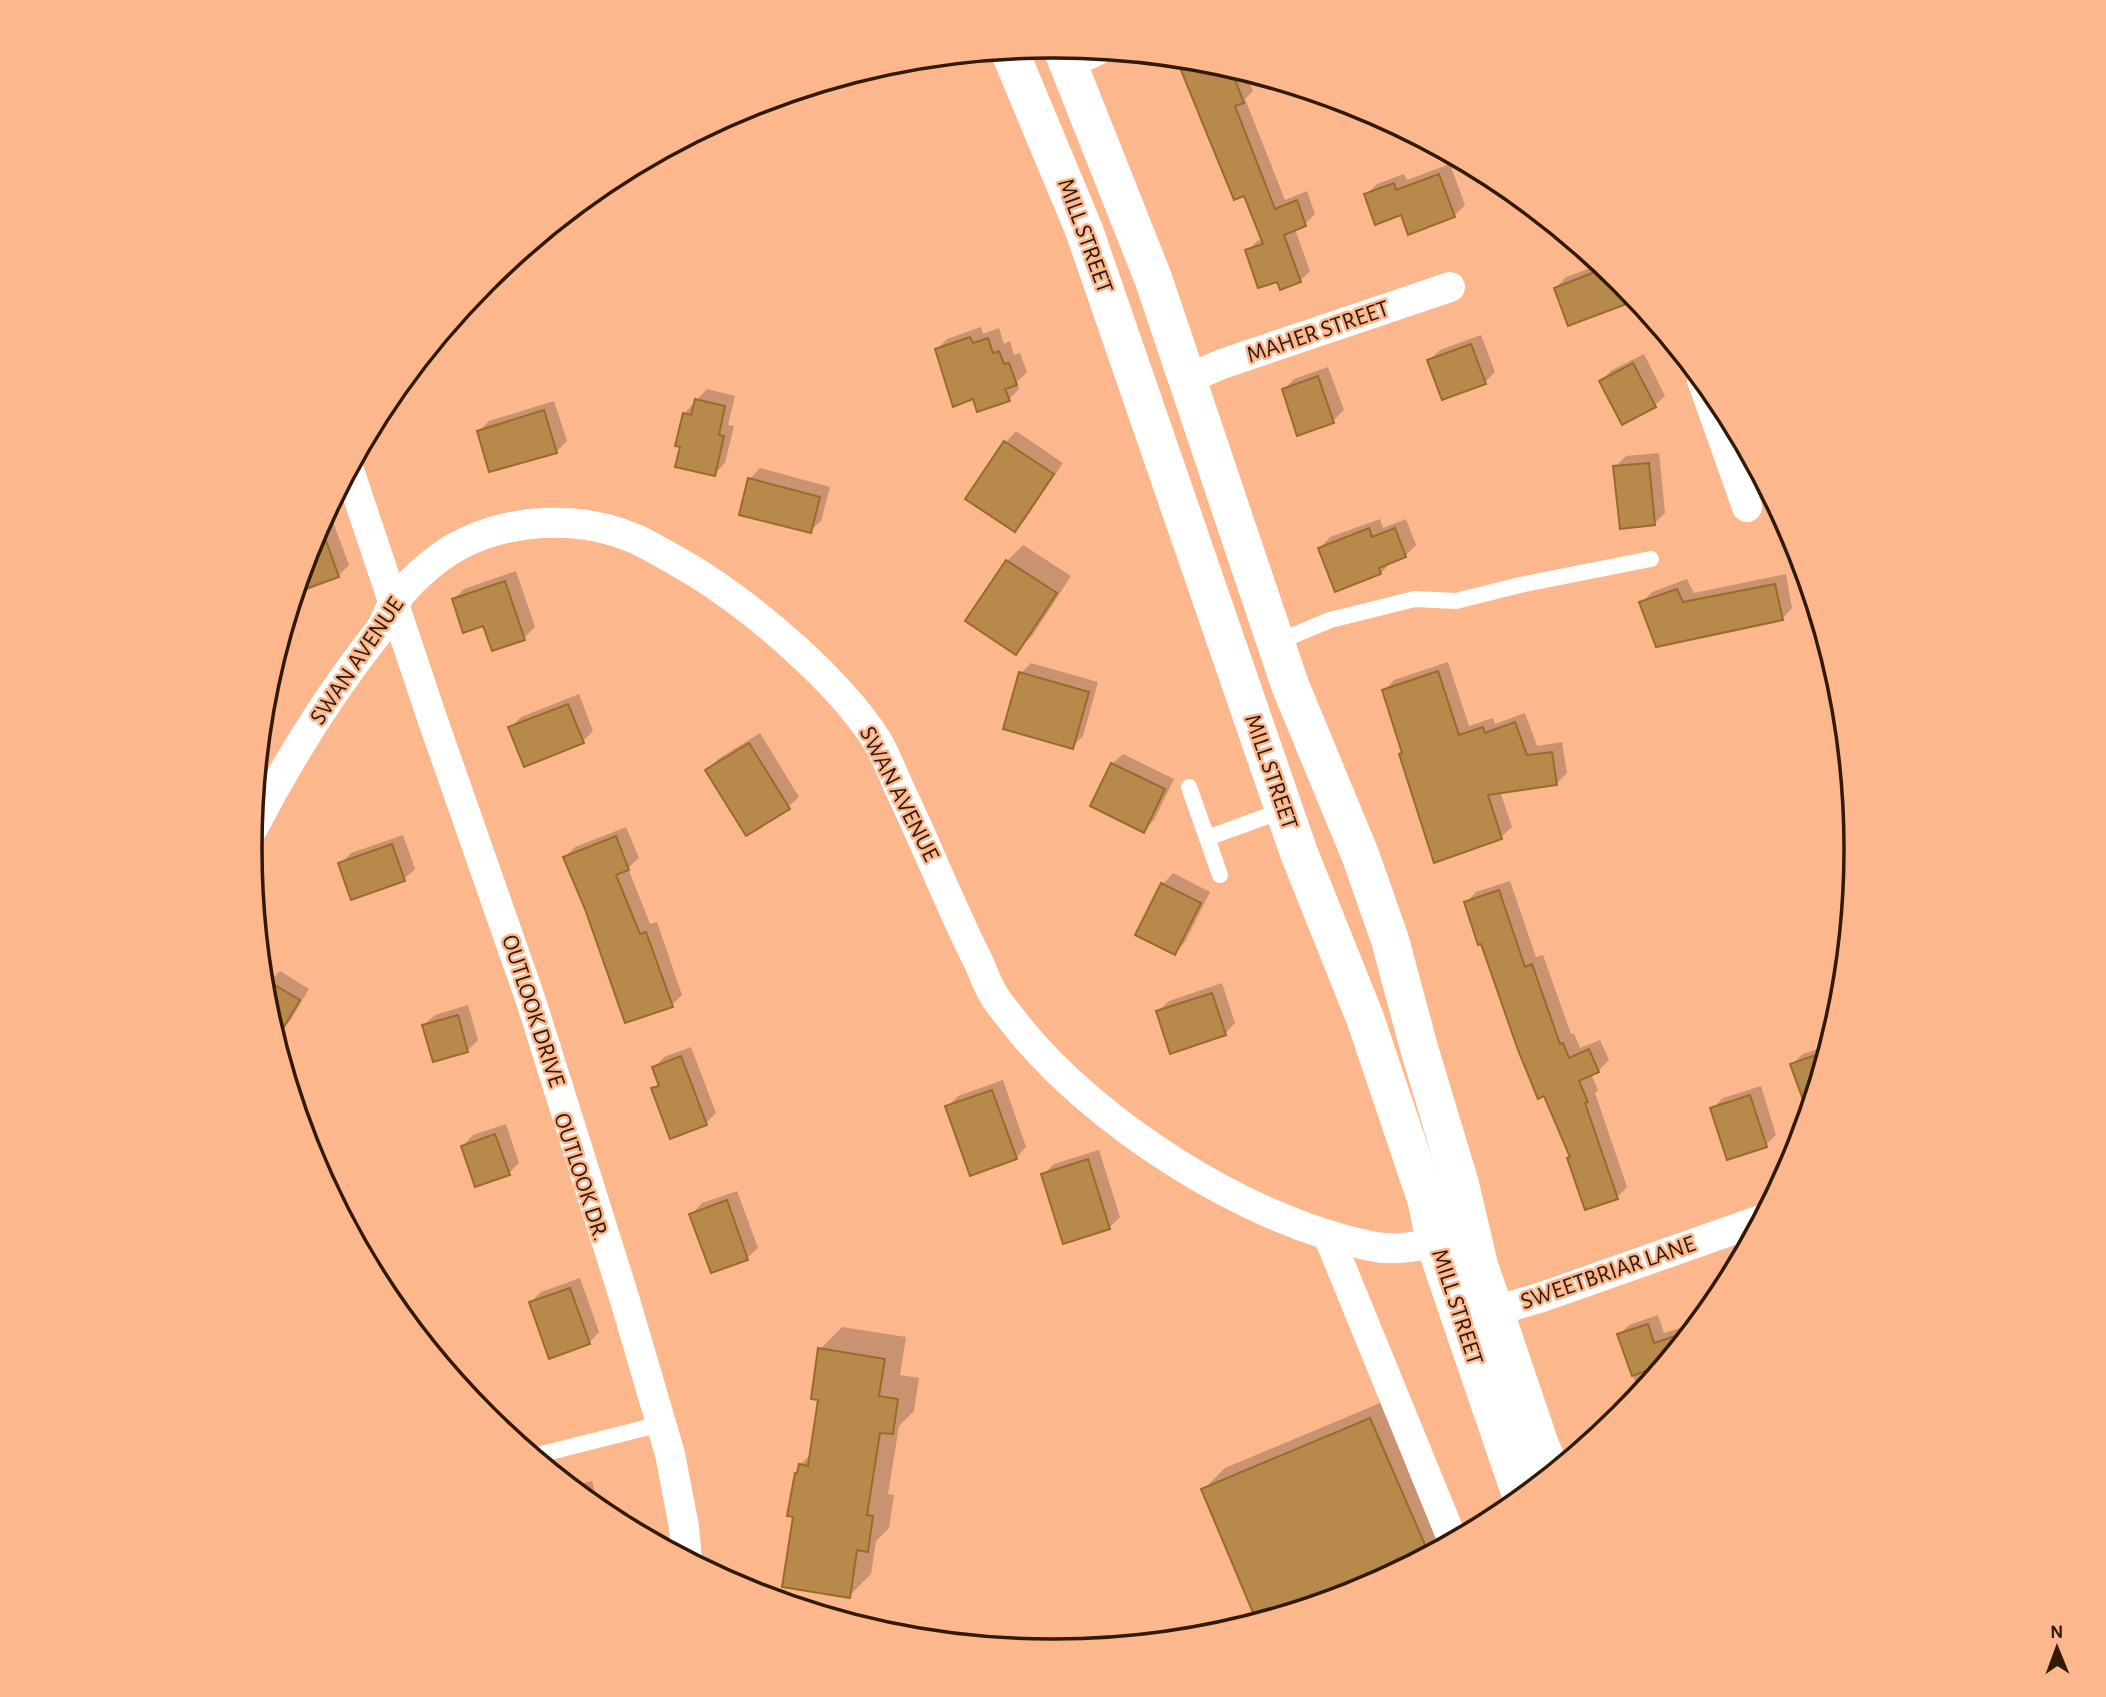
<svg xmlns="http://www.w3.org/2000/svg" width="2106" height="1697" viewBox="0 0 2106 1697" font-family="'Alegreya Sans',sans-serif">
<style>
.shadow{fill:#0003}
.building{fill:#b7894a;stroke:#996c2c;stroke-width:2}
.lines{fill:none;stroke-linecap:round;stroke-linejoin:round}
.service{stroke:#fff;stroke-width:16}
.minor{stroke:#fff;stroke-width:30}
.secondary{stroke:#fff;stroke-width:38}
.labels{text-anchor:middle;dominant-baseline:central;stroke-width:5;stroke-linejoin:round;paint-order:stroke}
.street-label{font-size:24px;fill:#321908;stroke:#fcb78c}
.rim{fill:none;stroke:#321908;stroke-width:3.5}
</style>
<rect width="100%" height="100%" fill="#fcb78c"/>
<g class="shadow">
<path d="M1178 58 1210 61 1245 72 1253 91 1245 99 1285 200 1307 191 1315 214 1305 224 1295 229 1310 271 1300 281 1278 279 1247 251 1257 241 1263 239 1245 194 1235 198Z"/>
<path d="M1450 164 1465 205 1455 215 1409 232 1402 212 1366 195 1377 184 1404 174 1407 180Z"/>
<path d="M1601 264 1621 281 1636 299 1556 288 1566 277Z"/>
<path d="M981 327 983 334 999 328 1004 344 1010 341 1014 355 1020 353 1027 372 1017 382 1019 389 1009 399 974 397 937 349 947 339Z"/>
<path d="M1481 335 1495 372 1485 382 1429 360 1440 350Z"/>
<path d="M1644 354 1665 396 1654 406 1601 381 1612 370Z"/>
<path d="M1328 367 1344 410 1333 421 1298 434 1284 389 1294 379Z"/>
<path d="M707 389 735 396 728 425 734 426 725 463 715 474 682 445 684 414Z"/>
<path d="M554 401 567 441 556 452 479 431 489 421Z"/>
<path d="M1016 431 1063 463 1025 520 1014 530 967 498 1006 442Z"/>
<path d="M1659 453 1665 513 1654 524 1615 467 1626 456Z"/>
<path d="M760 468 830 487 821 521 810 531 750 479Z"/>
<path d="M330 514 349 565 338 576 311 541 325 516Z"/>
<path d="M1380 519 1383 528 1406 519 1416 545 1405 556 1391 562 1381 573 1320 548 1330 537Z"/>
<path d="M1023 545 1071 576 1032 636 1016 652 1007 561Z"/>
<path d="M516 571 535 627 524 638 484 623 454 599 464 589Z"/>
<path d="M1786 574 1792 608 1782 619 1641 603 1652 592 1687 579 1694 593Z"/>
<path d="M1448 662 1469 726 1493 718 1495 724 1525 713 1537 746 1562 742 1567 773 1556 784 1500 791 1512 827 1501 837 1403 752 1384 691 1394 680Z"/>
<path d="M1031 663 1098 682 1083 736 1072 747 1021 673Z"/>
<path d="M579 694 593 731 583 741 510 728 521 717Z"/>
<path d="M760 733 799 797 788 807 707 770 718 759Z"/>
<path d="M1123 754 1174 779 1154 820 1144 831 1112 764Z"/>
<path d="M626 827 639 858 628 868 650 924 657 922 682 995 672 1005 586 908 565 857 575 847Z"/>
<path d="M403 835 415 869 404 879 352 897 340 864 351 853Z"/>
<path d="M1173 873 1210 892 1185 942 1174 953 1138 934 1163 884Z"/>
<path d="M1510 881 1536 957 1543 955 1571 1034 1574 1033 1580 1048 1600 1040 1609 1060 1598 1071 1591 1074 1598 1090 1595 1093 1627 1187 1617 1197 1571 1156 1466 903 1476 892Z"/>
<path d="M280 971 309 989 290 1021 279 1032 269 982Z"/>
<path d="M1222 983 1235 1023 1225 1034 1158 1011 1169 1001Z"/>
<path d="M468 1005 478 1040 467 1051 424 1025 435 1015Z"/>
<path d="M1829 1045 1809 1110 1792 1064 1803 1054Z"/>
<path d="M691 1047 716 1113 706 1123 653 1089 660 1082 654 1068 664 1057Z"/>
<path d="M1003 1080 1026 1147 1016 1158 948 1106 958 1096Z"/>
<path d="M1761 1086 1776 1135 1766 1145 1712 1109 1723 1098Z"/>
<path d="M506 1124 519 1163 509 1173 463 1146 473 1135Z"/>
<path d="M1099 1150 1120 1217 1110 1227 1064 1242 1043 1175 1054 1164Z"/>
<path d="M737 1191 758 1248 747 1258 692 1214 702 1203Z"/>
<path d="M580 1278 599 1332 589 1343 531 1302 541 1292Z"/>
<path d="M1658 1315 1664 1333 1680 1328 1684 1340 1639 1394 1619 1335 1629 1325Z"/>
<path d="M842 1327 906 1337 900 1375 919 1378 914 1411 899 1426 888 1494 894 1495 889 1528 876 1541 871 1574 849 1596 800 1465 812 1453 820 1398V1349Z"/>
<path d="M1392 1398 1454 1540 1360 1591 1203 1490 1225 1468Z"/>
<path d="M592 1481 600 1511 571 1487Z"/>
</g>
<g class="building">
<path d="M1176 58 1210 61 1230 67 1244 103 1235 106 1275 209 1297 200 1306 226 1284 235 1301 282 1280 290 1277 282 1258 288 1245 250 1263 244 1244 196 1234 200Z"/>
<path d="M1439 174 1455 217 1408 235 1401 215 1375 225 1364 194 1394 183 1396 190Z"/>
<path d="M1605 268 1621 281 1637 300 1568 326 1554 288Z"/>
<path d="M970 337 973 343 988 338 993 353 999 351 1004 364 1009 363 1017 385 1005 389 1010 401 977 412 973 399 953 407 935 349Z"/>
<path d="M1471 344 1486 384 1442 400 1427 360Z"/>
<path d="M1633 363 1656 407 1622 425 1599 381Z"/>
<path d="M1318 376 1334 423 1297 436 1282 389Z"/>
<path d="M695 399 725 406 719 435 724 436 715 476 675 467 680 447 675 446 683 413 691 415Z"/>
<path d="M544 410 557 453 489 472 477 431Z"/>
<path d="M1004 441 1054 474 1015 532 965 499Z"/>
<path d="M1649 463 1655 525 1620 529 1613 466Z"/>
<path d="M748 478 820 497 811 533 739 515Z"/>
<path d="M320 524 339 577 295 593 311 541Z"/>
<path d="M1369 528 1372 537 1395 528 1406 557 1379 568 1381 574 1335 592 1318 548Z"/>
<path d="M1006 560 1057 593 1016 655 965 621Z"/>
<path d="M505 581 525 640 492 651 483 626 463 633 452 599Z"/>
<path d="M1775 584 1783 620 1656 647 1639 602 1677 589 1683 602Z"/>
<path d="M1438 671 1459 735 1483 727 1485 733 1515 722 1527 755 1552 752 1557 785 1488 795 1502 839 1434 863 1399 754 1402 753 1382 690Z"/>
<path d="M1019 672 1089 692 1073 749 1003 729Z"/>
<path d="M568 704 584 743 524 767 508 727Z"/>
<path d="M749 743 790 809 746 836 705 770Z"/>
<path d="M1111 763 1165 789 1144 833 1090 806Z"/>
<path d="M616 836 629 870 616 875 640 934 646 932 673 1007 625 1023 585 909 563 857Z"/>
<path d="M392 844 405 881 351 900 338 863Z"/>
<path d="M1161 883 1201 903 1175 955 1135 935Z"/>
<path d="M1499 890 1525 967 1532 964 1560 1044 1563 1043 1569 1058 1589 1049 1599 1072 1579 1081 1588 1102 1585 1103 1618 1199 1585 1210 1567 1158 1570 1157 1544 1096 1538 1099 1518 1050 1481 944 1478 945 1464 902Z"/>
<path d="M263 978 300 1000 276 1040 265 1005Z"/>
<path d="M1212 993 1226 1035 1170 1054 1156 1011Z"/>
<path d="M458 1015 468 1052 433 1062 422 1025Z"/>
<path d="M1827 1051 1820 1073 1808 1113 1790 1064Z"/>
<path d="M681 1056 707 1125 670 1139 651 1088 659 1086 652 1067Z"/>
<path d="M992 1090 1017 1159 970 1176 945 1106Z"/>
<path d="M1750 1095 1767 1147 1727 1160 1710 1108Z"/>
<path d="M495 1134 510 1175 475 1187 461 1146Z"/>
<path d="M1088 1159 1110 1229 1063 1244 1041 1174Z"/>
<path d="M727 1200 748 1260 711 1273 689 1214Z"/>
<path d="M570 1288 590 1344 549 1359 529 1302Z"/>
<path d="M1648 1324 1654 1343 1691 1331 1663 1365 1632 1376 1617 1334Z"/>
<path d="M818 1348 885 1359 879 1396 898 1399 893 1434 880 1433 867 1515 873 1516 868 1552 857 1550 850 1598 782 1587 793 1517 787 1516 795 1473H797L799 1464 808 1466 818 1400 811 1399Z"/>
<path d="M1370 1418 1429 1554 1360 1591 1257 1622 1201 1489Z"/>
</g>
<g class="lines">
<g class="service">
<path d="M1275 643 1330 620 1415 599 1456 601 1520 585 1651 559"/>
<path d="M1189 787 1207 838 1284 810"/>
<path d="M1207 838 1220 875"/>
<path d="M534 1456 661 1424"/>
</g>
<g class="minor">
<path d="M1069 64 1098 50"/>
<path d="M1187 379 1222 364 1450 287"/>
<path d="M1702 380 1747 507"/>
<path d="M349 470 432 718 531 1001 624 1297 670 1454 684 1527 687 1559"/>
<path d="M252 830C288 760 330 693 379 631 386 622 388 610 395 601 404 589 418 575 430 565 486 518 573 511 638 540 658 550 678 562 697 573 757 611 837 679 876 739 886 755 893 775 901 792 928 848 950 906 978 961 983 971 986 982 992 992 998 1004 1009 1015 1017 1026 1095 1124 1247 1221 1370 1246 1398 1252 1427 1245 1453 1237"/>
<path d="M1328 1235 1453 1541"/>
<path d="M1495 1311 1542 1297 1761 1220"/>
</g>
<g class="secondary">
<path d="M1061 46 1153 278 1290 685 1361 857 1390 940 1419 1048 1460 1184 1479 1265 1540 1445 1552 1473"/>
<path d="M1009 50 1084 230 1299 853 1365 1018 1427 1202 1435 1243 1446 1276 1522 1498"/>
</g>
</g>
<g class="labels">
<g class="street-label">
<text transform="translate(1085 236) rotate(70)">MILL STREET</text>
<text transform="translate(1318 332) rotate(-19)">MAHER STREET</text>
<text transform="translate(357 661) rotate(-56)">SWAN AVENUE</text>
<text transform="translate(1271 772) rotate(71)">MILL STREET</text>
<text transform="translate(899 794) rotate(63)">SWAN AVENUE</text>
<text transform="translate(533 1011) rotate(72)">OUTLOOK DRIVE</text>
<text transform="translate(581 1177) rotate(72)">OUTLOOK DR.</text>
<text transform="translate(1608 1273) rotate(-19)">SWEETBRIAR LANE</text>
<text transform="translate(1457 1307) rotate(72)">MILL STREET</text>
</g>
</g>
<path d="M0 0H2106V1697H0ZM1052 58H1054A790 790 0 0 1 1844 848V849A790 790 0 0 1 1054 1639H1052A790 790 0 0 1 262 849V848A790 790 0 0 1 1052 58Z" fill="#fcb78c" fill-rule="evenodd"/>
<path class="rim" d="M1052 58H1054A790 790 0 0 1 1844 848V849A790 790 0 0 1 1054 1639H1052A790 790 0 0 1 262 849V848A790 790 0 0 1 1052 58Z"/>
<g transform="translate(2057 1648) rotate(359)" stroke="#fcb78c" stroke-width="5" paint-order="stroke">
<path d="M0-5L12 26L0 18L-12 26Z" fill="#321908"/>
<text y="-10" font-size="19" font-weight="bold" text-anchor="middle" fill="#321908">N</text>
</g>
</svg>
